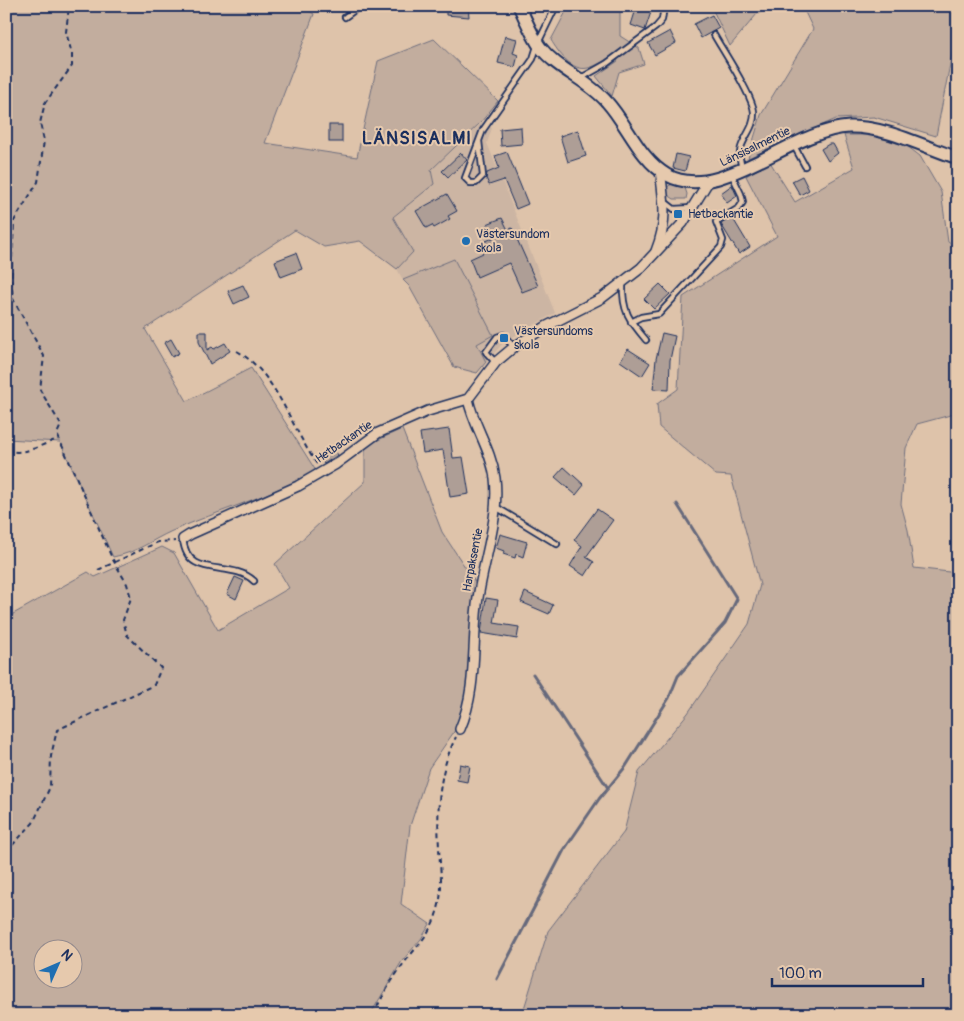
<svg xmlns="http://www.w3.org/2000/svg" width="964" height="1021" viewBox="0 0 964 1021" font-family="Pangolin,sans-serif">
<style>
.built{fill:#ccb5a3}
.green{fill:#c2ad9e;stroke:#6e6e7e;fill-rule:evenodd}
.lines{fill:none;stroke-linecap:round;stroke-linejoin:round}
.stream{stroke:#66697b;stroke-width:3}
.building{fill:#ae9e96;stroke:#1b2f5e}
.lane-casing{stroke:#1b2f5e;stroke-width:8}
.street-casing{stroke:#1b2f5e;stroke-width:12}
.secondary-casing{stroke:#1b2f5e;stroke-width:15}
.path{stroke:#1b2f5e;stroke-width:2;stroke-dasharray:5 4;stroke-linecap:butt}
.lane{stroke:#e6c9ad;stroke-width:4.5}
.street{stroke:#e6c9ad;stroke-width:9}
.secondary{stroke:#e6c9ad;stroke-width:11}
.poi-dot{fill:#1f6fb2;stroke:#e6c9ad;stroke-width:2}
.labels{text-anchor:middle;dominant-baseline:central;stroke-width:4;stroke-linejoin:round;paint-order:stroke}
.street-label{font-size:12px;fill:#1b2f5e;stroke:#e6c9ad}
.poi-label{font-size:12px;fill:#1b2f5e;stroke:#e6c9ad;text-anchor:start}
.district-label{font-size:18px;font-weight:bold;letter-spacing:1px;fill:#1b2f5e;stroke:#e6c9ad}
</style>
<rect width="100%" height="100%" fill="#dec3aa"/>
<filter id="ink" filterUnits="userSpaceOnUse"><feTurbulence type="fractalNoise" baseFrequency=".02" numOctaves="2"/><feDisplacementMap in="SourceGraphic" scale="10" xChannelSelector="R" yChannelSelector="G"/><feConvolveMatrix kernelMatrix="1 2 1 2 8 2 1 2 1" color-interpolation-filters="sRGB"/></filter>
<g filter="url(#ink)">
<path class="built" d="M481 122 492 128 487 143 555 313 504 342 477 373 454 367 409 286 403 280 397 269 413 252 393 218 434 184 431 170Z"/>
<g class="green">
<path d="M6 6H301L314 14 265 143 357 157 378 61 434 39 498 101 481 122 431 170 434 184 393 217 413 252 397 269 360 241 324 247 295 230 145 329 187 401 251 368 316 471C271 496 220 510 172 531 150 541 138 552 113 557L60 442 6 439Z"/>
<path d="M569 6H620V36L639 48 644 64 619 72 612 96 596 76 618 61 614 55C606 59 597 66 588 68 572 72 558 52 551 40Z"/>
<path d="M711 6H774L757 14 730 46Z"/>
<path d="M788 6H958V23L936 136 874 117 836 119 748 158 761 115 813 29 804 10Z"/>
<path d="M844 135H870L907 146 920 156 941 192 948 242 958 249V413L917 424 906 448 901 504 908 530 914 568 958 573V1015H522L548 931 624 832 639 772 688 713 749 624 760 585 731 476 716 475 659 427 657 404 678 389 683 297 777 236 746 176 770 162 795 202 854 168Z"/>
<path d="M672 184 685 188 687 194 686 199H674L668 195 667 187Z"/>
<path d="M454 259 493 335 477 344 486 362 477 373 454 367 409 286 403 280Z"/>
<path d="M402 429 442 532 477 585 471 628 466 702 458 726 429 768 410 826 401 904 430 924 421 939 402 961 370 1015H6V618L88 572 95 577 162 547 174 553 218 630 289 588 275 564 365 482V446ZM42 948H72V978H42Z"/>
</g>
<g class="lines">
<g class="stream">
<path d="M533 674 608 788"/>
<path d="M497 979 564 850 599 799 626 766 669 698 678 676 725 623 737 599 677 504"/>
</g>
</g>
<g class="building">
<path d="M446 6H468L469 17 446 15Z"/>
<path d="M637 6H653L645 30 631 25Z"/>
<path d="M712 15 719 28 701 38 694 24Z"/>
<path d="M670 31 676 43 655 55 648 43Z"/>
<path d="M505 36 517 39 513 53 518 55 515 67 498 63Z"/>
<rect x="329" y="125" width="13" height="17"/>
<path d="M521 127 522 144 501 146 500 129Z"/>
<path d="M578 130 586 156 568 162 560 136Z"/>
<path d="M829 144H833L838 153 828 161 821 149Z"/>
<path d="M507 152 528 204 516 209 504 180 489 185 486 178 487 173 499 168 495 156Z"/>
<path d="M461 153 467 160 448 177 442 171Z"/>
<path d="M676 154 689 157 685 171 673 168Z"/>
<path d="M802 176 809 190 800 195 792 181Z"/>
<path d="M732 185 737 196 727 203 721 193Z"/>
<path d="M447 194 457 211 448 216 450 219 434 228 432 225 426 228 416 211Z"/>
<path d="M732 217 750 247 739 254 721 224Z"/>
<path d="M502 218 508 230 512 228 538 286 522 292 509 263 477 277 470 259 483 253 479 244 493 238 487 224Z"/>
<path d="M296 253 302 269 281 277 275 261Z"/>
<path d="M660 284 670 294 654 309 644 299Z"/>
<path d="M243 285 249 297 234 304 228 291Z"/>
<path d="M199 332H207V350L212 347 214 349 225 343 230 351 210 364 199 342Z"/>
<path d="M662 333 675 336 670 360 669 390 653 389 656 359Z"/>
<path d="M171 339 179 353 172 357 164 343Z"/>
<path d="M628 349 650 363 642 376 620 361Z"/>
<path d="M449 429 453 458 463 457 469 494 450 497 443 450 423 453 420 433Z"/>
<path d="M332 446 338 455 324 464 319 456Z"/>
<path d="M564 467 584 485 576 495 555 477Z"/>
<path d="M597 509 613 520 586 557 594 562 585 576 570 566 582 546 574 540Z"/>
<path d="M500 534 527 542 523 557 516 554 515 558 503 554 504 551 496 548Z"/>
<path d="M235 577 244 581 236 599 227 594Z"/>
<path d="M525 592 553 605 549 614 521 602Z"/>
<path d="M486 598 498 600 494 623 519 627 517 639 481 633Z"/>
<path d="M460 764 470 766 467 782 457 780Z"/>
</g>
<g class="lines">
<g class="lane-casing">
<g id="lane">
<path d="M345 17 360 6"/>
<path d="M714 35C723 51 753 96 754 112 755 134 733 142 742 167"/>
<path d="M581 78 606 64 656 27 662 20 664 6"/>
<path d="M479 141 483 176 476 183H470L465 178 483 130 533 59 538 43 556 6"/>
<path d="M793 144 805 166"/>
<path d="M665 202 674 209 692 208"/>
<path d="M623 284C622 311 629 320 646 340"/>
<path d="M631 322 641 317 659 314 721 247 723 240 716 222 739 208 743 202 741 194 732 175"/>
<path d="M495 362 486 352 497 337 503 335 514 347"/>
<path d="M496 507 557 544"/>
<path d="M183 539C187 581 231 559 254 581"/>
</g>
</g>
<g class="street-casing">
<g id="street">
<path d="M656 251C668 221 664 201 660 170"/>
<path d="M183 539 191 534 298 486 336 464 378 433 428 411 468 399 496 362 514 347 547 326 602 298 641 268 683 223 708 182"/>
<path d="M460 729C477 689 472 647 477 605 482 563 500 521 495 478 491 449 474 427 468 399"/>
</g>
</g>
<g class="secondary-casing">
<path id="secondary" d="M519 6C526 20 531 34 540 47 558 70 588 80 607 102 627 124 640 160 667 175 719 204 791 130 849 127 885 126 924 147 958 158"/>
</g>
<g class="path">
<path d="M956 279 958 282"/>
<path d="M237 351C277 374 291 428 317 464"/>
<path d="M6 449C20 458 43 444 58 439"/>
<path d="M98 570 158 542 175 541"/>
<path d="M6 852 33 823 50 787 51 756 57 730 154 685 161 668 127 635 123 620 131 598 127 584 112 558 57 434 61 425 40 390 44 356 13 299 11 280 14 221 38 182 44 141 40 123 45 103 72 66V54L66 32 69 6"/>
<path d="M373 1015C382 997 392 979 404 963 417 946 431 933 437 912 444 891 440 869 439 848 437 810 438 772 456 737"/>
</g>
<use href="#lane" class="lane"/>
<use href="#street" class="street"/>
<use href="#secondary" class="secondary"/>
</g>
</g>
<g class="poi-dot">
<rect x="673" y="209" width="10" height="10" rx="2.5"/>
<circle cx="466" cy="241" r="5"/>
<rect x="499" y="333" width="10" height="10" rx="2.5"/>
</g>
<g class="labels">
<g class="street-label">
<text transform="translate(755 147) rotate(-26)">Länsisalmentie</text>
<text transform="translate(344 442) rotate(-34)">Hetbackantie</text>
<text transform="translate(473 560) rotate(-79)">Harpaksentie</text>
</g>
<g class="poi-label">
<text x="688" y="214">Hetbackantie</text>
<text x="476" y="234">Västersundom<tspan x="476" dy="14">skola</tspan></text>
<text x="514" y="331">Västersundoms<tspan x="514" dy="14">skola</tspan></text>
</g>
<g class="district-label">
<text x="417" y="138">LÄNSISALMI</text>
</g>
</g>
<rect width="964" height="1021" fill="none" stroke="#e6c9ad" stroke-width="25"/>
<rect x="12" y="12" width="939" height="996" fill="none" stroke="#1b2f5e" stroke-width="2" filter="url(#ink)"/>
<g transform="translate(58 964) rotate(45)"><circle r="24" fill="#e6c9ad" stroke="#958b8d"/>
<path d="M0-4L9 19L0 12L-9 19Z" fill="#1f6fb2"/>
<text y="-8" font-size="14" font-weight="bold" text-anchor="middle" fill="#1b2f5e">N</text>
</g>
<path d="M772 978v8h151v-8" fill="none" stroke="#1b2f5e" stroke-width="2.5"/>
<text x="779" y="978" font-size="15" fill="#1b2f5e" stroke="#e6c9ad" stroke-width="4" paint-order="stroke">100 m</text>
</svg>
